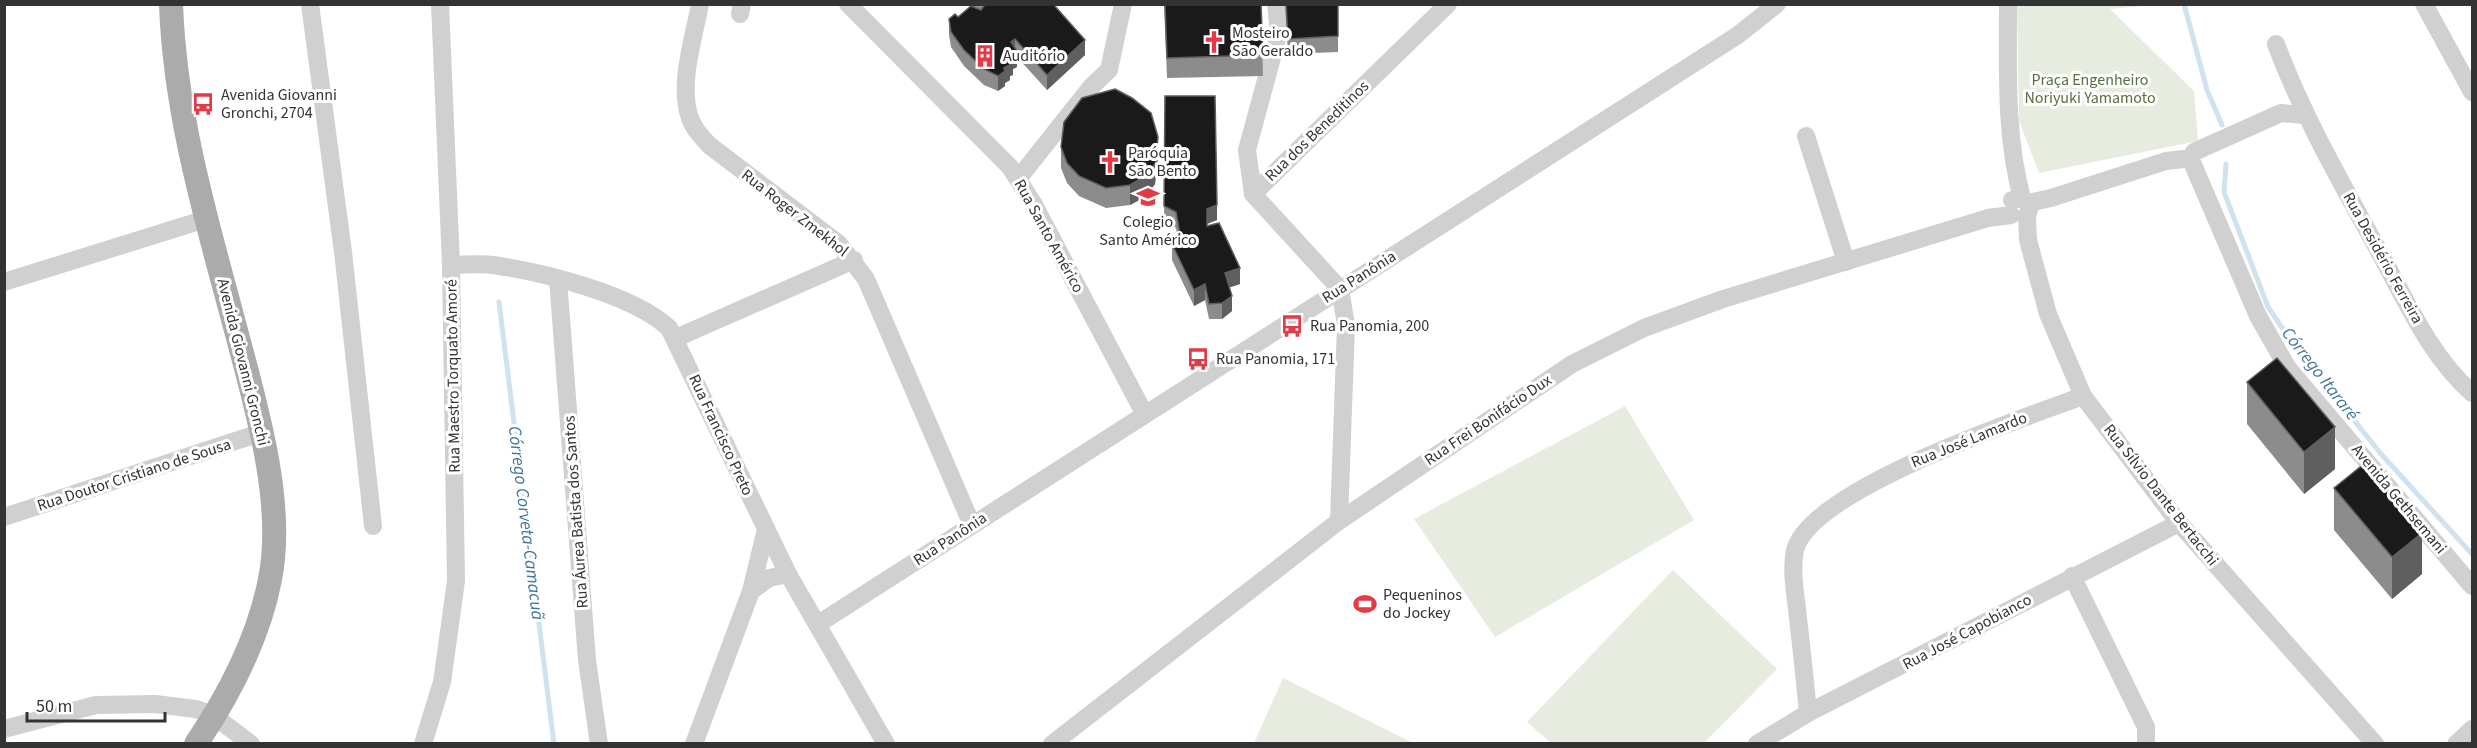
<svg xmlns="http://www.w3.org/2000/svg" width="2477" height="748" viewBox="0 0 2477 748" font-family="'Source Sans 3',sans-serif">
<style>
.park{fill:#e6ecdf}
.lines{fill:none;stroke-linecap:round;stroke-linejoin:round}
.stream{stroke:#cfe2ee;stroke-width:5}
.minor{stroke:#d0d0d0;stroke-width:18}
.major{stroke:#ababab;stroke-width:24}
.wall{fill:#8c8c8c}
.shaded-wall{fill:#5f5f5f}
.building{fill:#1a1a1a;stroke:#5f5f5f;stroke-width:1.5}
.labels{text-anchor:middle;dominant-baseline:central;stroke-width:6;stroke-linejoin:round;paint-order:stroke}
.poi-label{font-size:16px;fill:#333;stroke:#fff;text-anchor:start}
.park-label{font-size:16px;fill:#56703f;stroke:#fff}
.street-label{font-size:16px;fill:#333;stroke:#fff}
.water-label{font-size:18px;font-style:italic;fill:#3f7597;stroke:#fff}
</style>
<rect width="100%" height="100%" fill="#fff"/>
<g class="park">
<path d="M2017 5H2155L2110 9 2194 91 2198 141 2039 173 2019 121Z"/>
<path d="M1625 406 1694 520 1495 637 1414 519Z"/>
<path d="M1673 570 1777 669 1704 743H1551L1527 722Z"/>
<path d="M1283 678 1413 743H1254Z"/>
</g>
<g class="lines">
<g class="stream">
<path d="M2184 4 2207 90 2222 125"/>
<path d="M2226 164 2224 192 2268 307 2291 341 2381 454 2472 554"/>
<path d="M499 302 554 744"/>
</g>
<g class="minor">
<path d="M310 4 343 252 373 526"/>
<path d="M700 4C694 38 679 81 689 115 692 127 701 136 709 145L839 244 866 279 972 525"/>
<path d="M848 4 1010 167 1033 203 1144 413"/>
<path d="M2008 4C2008 69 2005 136 2022 198"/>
<path d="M2424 4 2472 92"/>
<path d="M740 14 742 4"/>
<path d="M2276 44C2304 119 2344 187 2382 257 2408 304 2431 357 2472 393"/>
<path d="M1806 136 1846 262"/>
<path d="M2194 152 2281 113 2304 115"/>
<path d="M2191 160 2258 316 2287 367 2472 586"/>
<path d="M1018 179 1091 87 1109 70 1123 4"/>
<path d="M1253 194 1247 150 1279 32 1276 4"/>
<path d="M2012 200 2022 198 2030 206 2027 216 2028 240 2048 314 2083 396 2179 523 2375 744"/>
<path d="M2028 203 2051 198 2166 161 2184 159"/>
<path d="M451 265C465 265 479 263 493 265 542 272 632 294 669 328L788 574 886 744"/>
<path d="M558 279 587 660 599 744"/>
<path d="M4 282 206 219"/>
<path d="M676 338 854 260"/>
<path d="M4 517 263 432"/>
<path d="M1339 521 1346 325 1340 289 1253 194 1448 4"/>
<path d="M2072 576 2146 727V744"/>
<path d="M751 591 769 578 788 574"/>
<path d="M818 624 1738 35 1777 4"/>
<path d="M1808 713C1805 679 1801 644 1797 609 1795 591 1791 569 1795 550 1811 489 2024 418 2083 396"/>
<path d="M4 729 96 705 155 704 196 709 214 716 251 744"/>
<path d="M423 744 442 682 456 581 451 265 440 4"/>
<path d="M694 744 751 591 766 529"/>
<path d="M1052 744 1339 521 1572 364 1644 328 1723 299 1988 218 2011 215"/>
<path d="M1757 744 1808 713 2179 523"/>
<path d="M2456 744 2472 729"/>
</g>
<path class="major" d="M171 4C175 119 209 228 238 338 257 409 285 506 270 579 259 637 229 695 196 744"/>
</g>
<g class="wall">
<path d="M968 4H1053L1085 55 1047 90 1017 57V67L1013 69V75L1010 76V80L1005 83V86L998 91 984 85 964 66 951 47 949 35V19L958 17 970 6Z"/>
<path d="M1164 4H1261L1263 76 1167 78Z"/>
<path d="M1285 4H1338V52L1288 54Z"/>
<path d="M1165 96 1217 220 1207 224V226L1240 284 1230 287 1232 311 1222 319H1209L1205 300 1194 306 1172 260V244L1178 240 1176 228 1164 221Z"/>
<path d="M1061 147 1158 157 1155 184 1145 197 1130 205 1106 208 1079 196 1067 183 1061 168Z"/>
<path d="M2247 382 2335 469 2304 494 2247 424Z"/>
<path d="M2334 488 2422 574 2392 599 2334 530Z"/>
</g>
<g class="shaded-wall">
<path d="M1015 39V52L1017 51V67L1013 69V75L1010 76V80L1005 83V86L998 91V76L1004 68 1011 42Z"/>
<path d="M1085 40V55L1047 90V75Z"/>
<path d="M1158 137V157L1155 184 1145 197 1130 205V185Z"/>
<path d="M1217 205V220L1207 224V242V209Z"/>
<path d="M1240 268V284L1225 289V273Z"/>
<path d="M1205 284V300L1194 306V290Z"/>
<path d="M1232 296V311L1222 319V303Z"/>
<path d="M2335 427V469L2304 494V452Z"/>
<path d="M2422 533V574L2392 599V557Z"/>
</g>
<g class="building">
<path d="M983 4H1053L1085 40 1047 75 1015 39 1011 42 1017 51 1011 54 1013 59 1008 61 1010 65 1004 68 1005 71 998 76 984 69 964 50 951 32 949 19 955 14 958 17 971 6 981 10 984 6Z"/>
<path d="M1165 4H1261L1263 55 1167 58Z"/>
<path d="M1286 4H1338V36L1288 39Z"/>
<path d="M1115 89 1132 98 1151 113 1158 137 1155 164 1145 176 1130 185 1106 188 1079 176 1067 163 1061 147 1064 122 1082 98Z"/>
<path d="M1165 96H1215L1217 205 1207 209V226L1219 223 1240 268 1225 273 1232 296 1222 303 1209 304 1205 284 1194 290 1172 244 1181 239 1176 212 1164 206Z"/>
<path d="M2277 358 2335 427 2304 452 2247 382Z"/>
<path d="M2365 463 2422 533 2392 557 2334 488Z"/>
</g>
<defs>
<g id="church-bare" transform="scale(1.8)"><path d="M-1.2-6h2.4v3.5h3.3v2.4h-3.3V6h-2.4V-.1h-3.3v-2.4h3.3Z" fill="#e63946" stroke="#fff" stroke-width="2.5" paint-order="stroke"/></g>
<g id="building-bare" transform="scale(1.8)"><path d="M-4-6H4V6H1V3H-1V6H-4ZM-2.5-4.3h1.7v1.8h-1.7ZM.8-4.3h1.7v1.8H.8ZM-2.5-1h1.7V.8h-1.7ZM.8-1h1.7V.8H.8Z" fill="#e63946" stroke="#fff" stroke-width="2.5" paint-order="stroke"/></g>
<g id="bus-bare" transform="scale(1.8)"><path d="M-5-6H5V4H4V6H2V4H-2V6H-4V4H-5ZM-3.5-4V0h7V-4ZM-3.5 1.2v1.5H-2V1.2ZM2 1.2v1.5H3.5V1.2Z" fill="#e63946" stroke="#fff" stroke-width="2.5" paint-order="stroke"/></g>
<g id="school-bare" transform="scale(1.8)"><path d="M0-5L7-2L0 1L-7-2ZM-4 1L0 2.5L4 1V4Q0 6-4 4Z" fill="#e63946" stroke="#fff" stroke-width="2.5" paint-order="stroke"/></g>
<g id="stadium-bare" transform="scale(1.8)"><path d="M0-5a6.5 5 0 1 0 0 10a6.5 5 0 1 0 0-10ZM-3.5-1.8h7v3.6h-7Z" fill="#e63946" stroke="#fff" stroke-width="2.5" paint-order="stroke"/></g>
</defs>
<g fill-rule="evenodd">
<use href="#church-bare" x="1214" y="42"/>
<use href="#building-bare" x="985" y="56"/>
<use href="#bus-bare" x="203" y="104"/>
<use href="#church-bare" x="1110" y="162"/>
<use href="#school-bare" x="1148" y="197"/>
<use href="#bus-bare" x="1292" y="326"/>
<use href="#bus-bare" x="1198" y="359"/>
<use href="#stadium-bare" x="1365" y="604"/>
</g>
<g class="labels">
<g class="poi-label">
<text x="1232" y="33">Mosteiro<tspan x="1232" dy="18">São Geraldo</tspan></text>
<text x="1003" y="56">Auditório</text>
<text x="221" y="95">Avenida Giovanni<tspan x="221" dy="18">Gronchi, 2704</tspan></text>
<text x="1128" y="153">Paróquia<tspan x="1128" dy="18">São Bento</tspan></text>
<text x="1148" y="222" text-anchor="middle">Colegio<tspan x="1148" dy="18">Santo Américo</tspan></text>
<text x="1310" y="326">Rua Panomia, 200</text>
<text x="1216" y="359">Rua Panomia, 171</text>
<text x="1383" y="595">Pequeninos<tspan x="1383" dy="18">do Jockey</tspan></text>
</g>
<g class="park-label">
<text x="2090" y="80">Praça Engenheiro<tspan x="2090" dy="18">Noriyuki Yamamoto</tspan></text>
</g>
<g class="street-label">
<text transform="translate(1317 131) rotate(-44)">Rua dos Beneditinos</text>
<text transform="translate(795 213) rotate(38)">Rua Roger Zmekhol</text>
<text transform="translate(1049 236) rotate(61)">Rua Santo Américo</text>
<text transform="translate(2383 258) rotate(61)">Rua Desidério Ferreira</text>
<text transform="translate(1359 277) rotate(-32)">Rua Panônia</text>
<text transform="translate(243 362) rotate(76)">Avenida Giovanni Gronchi</text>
<text transform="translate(453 376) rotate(-91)">Rua Maestro Torquato Amoré</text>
<text transform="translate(1488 420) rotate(-34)">Rua Frei Bonifácio Dux</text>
<text transform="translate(721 435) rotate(65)">Rua Francisco Preto</text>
<text transform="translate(1969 440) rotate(-22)">Rua José Lamardo</text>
<text transform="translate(134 475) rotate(-18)">Rua Doutor Cristiano de Sousa</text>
<text transform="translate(2161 495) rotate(52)">Rua Sílvio Dante Bertacchi</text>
<text transform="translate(2399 499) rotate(50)">Avenida Gethsemani</text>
<text transform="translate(576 512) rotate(-94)">Rua Áurea Batista dos Santos</text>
<text transform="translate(950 539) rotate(-33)">Rua Panônia</text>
<text transform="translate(1967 632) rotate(-28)">Rua José Capobianco</text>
</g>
<g class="water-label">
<text transform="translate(2320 374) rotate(52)">Córrego Itararé</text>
<text transform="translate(526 523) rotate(83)">Córrego Corveta-Camacuã</text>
</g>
</g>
<rect width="2477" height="748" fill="none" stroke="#333333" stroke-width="12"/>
<path d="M27 712v9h138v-9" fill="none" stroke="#333333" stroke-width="3"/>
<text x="36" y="712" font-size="18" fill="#333333" stroke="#ffffff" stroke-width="4.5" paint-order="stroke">50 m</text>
</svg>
